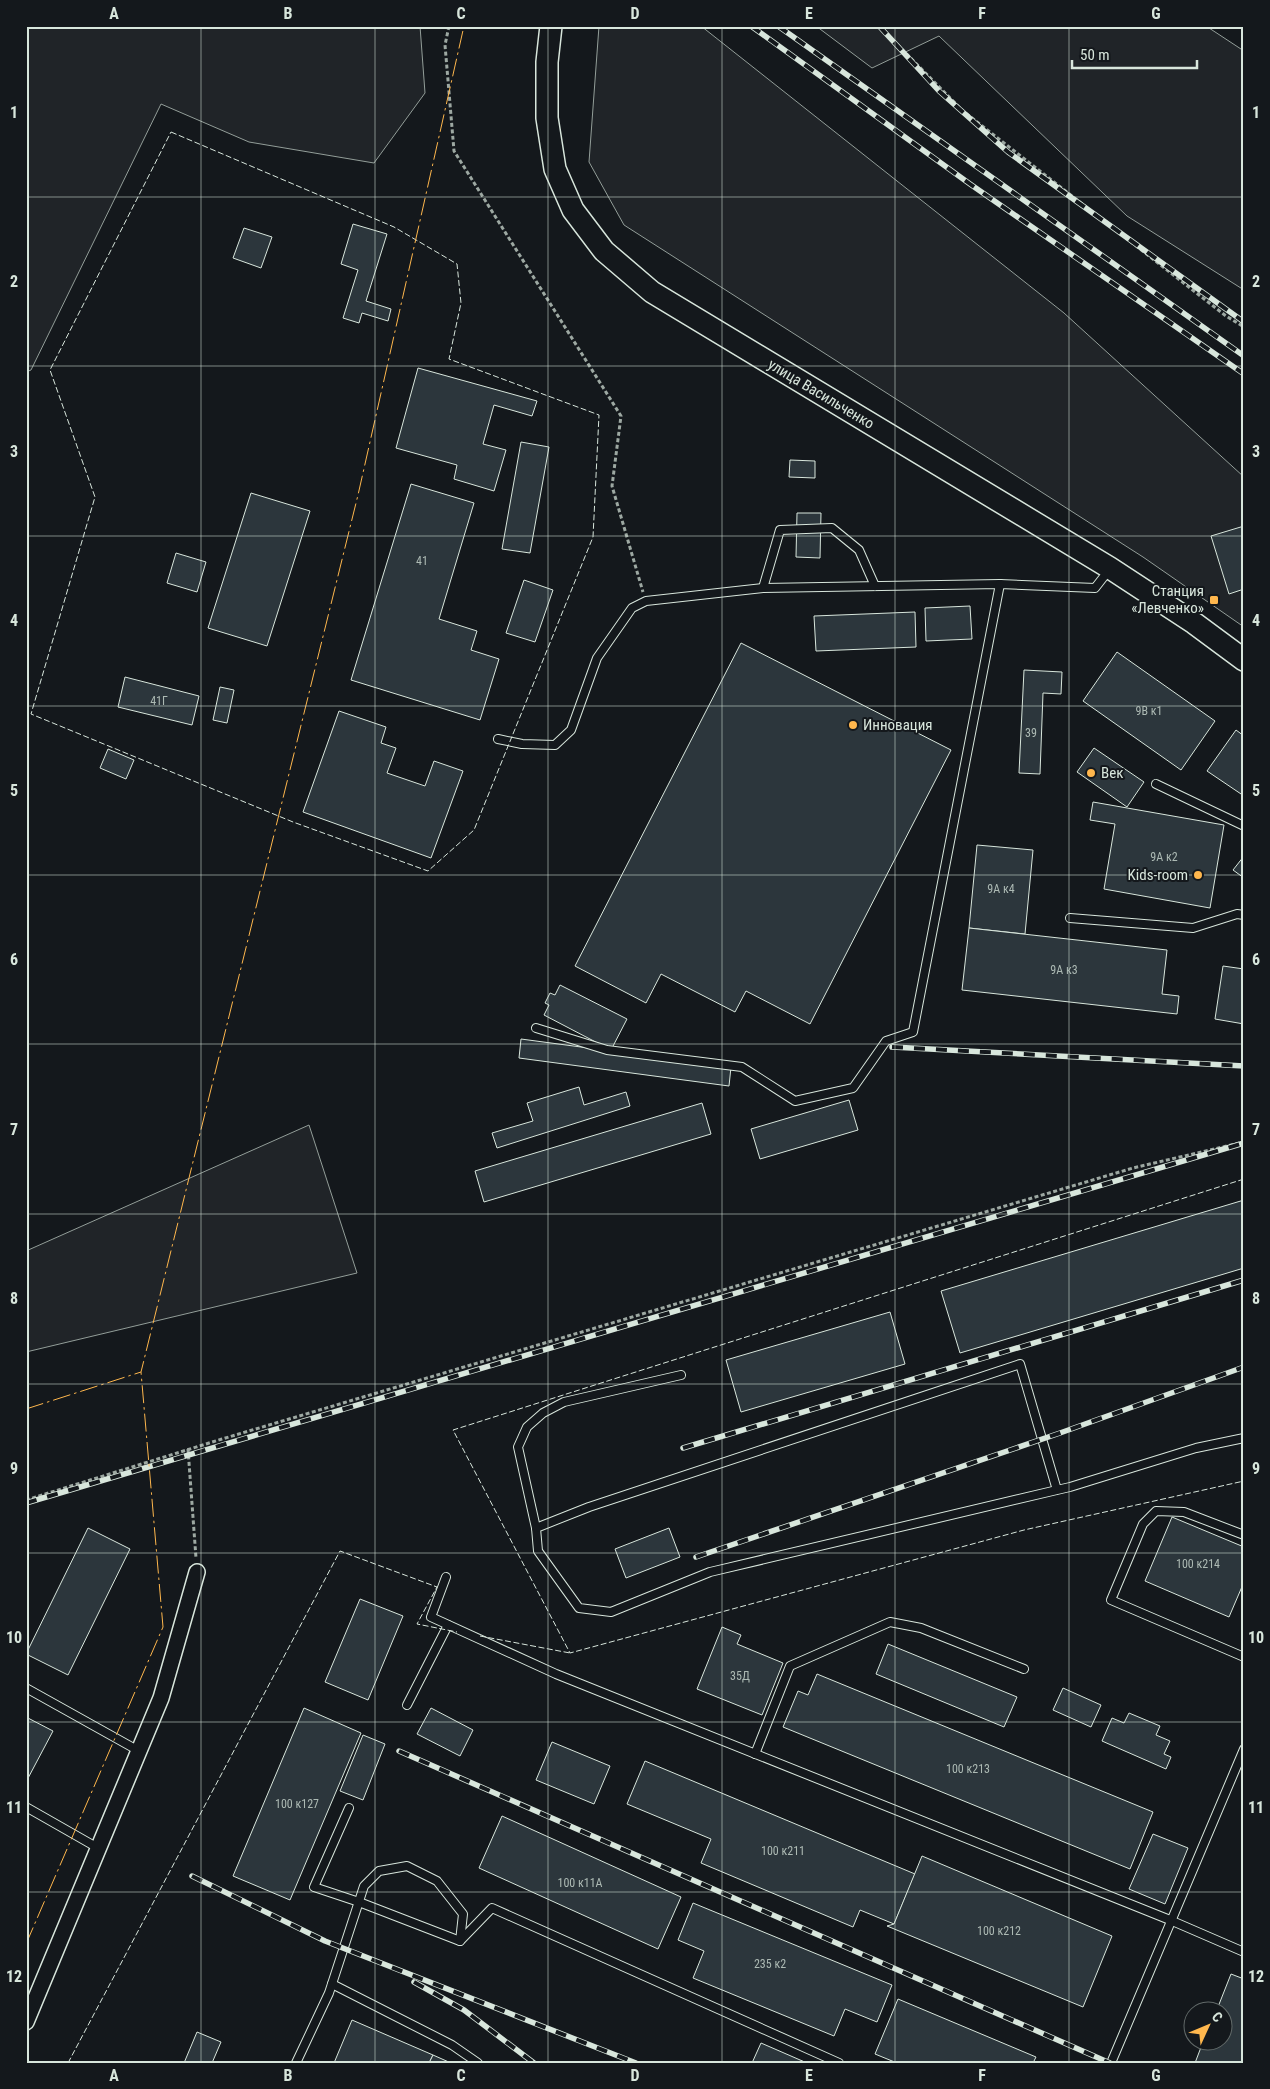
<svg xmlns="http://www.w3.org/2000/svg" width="1270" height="2089" viewBox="0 0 1270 2089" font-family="'Roboto Condensed',sans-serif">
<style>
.green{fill:#202428;stroke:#939e99}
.building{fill:#2c363c;stroke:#d8e6dc}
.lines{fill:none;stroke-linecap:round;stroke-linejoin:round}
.lane-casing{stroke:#d8e6dc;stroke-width:10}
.street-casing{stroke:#d8e6dc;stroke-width:18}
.secondary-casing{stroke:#d8e6dc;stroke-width:24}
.path{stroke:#9da8a2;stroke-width:3;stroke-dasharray:4 2.5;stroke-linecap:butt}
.lane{stroke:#14181c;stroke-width:8}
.street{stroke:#14181c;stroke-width:15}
.secondary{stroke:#14181c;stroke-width:21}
.rail-casing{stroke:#d8e6dc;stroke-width:5.5}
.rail{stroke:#14181c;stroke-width:4;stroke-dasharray:11;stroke-linecap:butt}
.fence{stroke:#d8e6dc;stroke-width:1;stroke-dasharray:6 2.5;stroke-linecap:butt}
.power{stroke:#ffb74d;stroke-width:1;stroke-dasharray:18 4 2.5 4;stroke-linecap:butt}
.grid{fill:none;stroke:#d8e6dc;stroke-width:1;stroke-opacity:0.55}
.poi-dot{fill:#ffb74d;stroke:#14181c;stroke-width:2}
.labels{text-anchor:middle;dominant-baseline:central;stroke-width:4;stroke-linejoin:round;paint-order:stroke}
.number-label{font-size:12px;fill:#adbab4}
.street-label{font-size:15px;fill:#d8e6dc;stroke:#14181c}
.poi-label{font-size:15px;fill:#d8e6dc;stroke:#14181c;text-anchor:end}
.neatline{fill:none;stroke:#d8e6dc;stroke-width:2}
.grid-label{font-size:16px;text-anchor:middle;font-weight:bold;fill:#d8e6dc}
</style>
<rect width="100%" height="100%" fill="#14181c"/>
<g class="green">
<path d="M26 26H420L425 93 374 163 249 142 161 104 31 370 26 372Z"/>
<path d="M599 26H701L1064 313 1244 477V627L1143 557 624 225 589 162Z"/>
<path d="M816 26H1206L1244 51V290L1127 216 939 36 872 68Z"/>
<path d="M309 1125 357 1273 26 1352V1251Z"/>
</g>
<g class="building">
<path d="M353 224 387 234 366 301 391 309 388 321 362 313 359 323 343 318 358 270 341 264Z"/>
<path d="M244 228 272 237 261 268 233 258Z"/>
<path d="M418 368 537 401 532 416 494 405 483 444 506 450 494 491 454 479 457 465 396 448Z"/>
<path d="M521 442 549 447 530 553 502 549Z"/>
<path d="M790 460 815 461V478L789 477Z"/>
<path d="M411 484 474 503 439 619 477 631 471 650 499 659 480 720 351 680Z"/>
<path d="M251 493 310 511 267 646 208 628Z"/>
<path d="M797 513H821L820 558 796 557Z"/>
<path d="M1244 526V589L1229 594 1211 536Z"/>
<path d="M176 553 206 562 197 592 167 583Z"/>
<path d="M524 580 553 590 535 642 506 633Z"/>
<path d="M970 606 972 639 926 641 925 608Z"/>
<path d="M915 612 916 647 816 651 814 616Z"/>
<path d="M741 643 951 750 810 1024 746 991 735 1012 661 974 646 1003 575 966Z"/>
<path d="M1117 652 1215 721 1181 770 1083 701Z"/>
<path d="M1024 670 1062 672 1061 694 1043 693 1040 774 1019 773Z"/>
<path d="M125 677 199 696 192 725 118 707Z"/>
<path d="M220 687 234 690 227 723 213 720Z"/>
<path d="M339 711 386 727 381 743 396 748 387 773 425 786 434 761 463 771 431 858 303 812Z"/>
<path d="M1236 730 1244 736V796L1207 771Z"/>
<path d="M1094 748 1144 782 1127 807 1077 772Z"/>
<path d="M108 749 134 760 126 779 100 768Z"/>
<path d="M1093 802 1224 825 1210 908 1104 889 1115 824 1090 820Z"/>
<path d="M977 845 1033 850 1025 934 969 928Z"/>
<path d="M1244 856V878L1233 870Z"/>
<path d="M969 928 1167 950 1162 994 1179 996 1177 1014 962 990Z"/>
<path d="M1223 966 1244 969V1024L1215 1019Z"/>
<path d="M560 985 627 1019 611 1050 544 1015 549 1005 545 1003 550 993 555 995Z"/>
<path d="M521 1039 731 1067 729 1086 519 1058Z"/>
<path d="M579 1087 584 1105 626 1092 630 1106 497 1148 492 1133 533 1121 527 1103Z"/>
<path d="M849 1100 858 1130 760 1159 751 1129Z"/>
<path d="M702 1103 711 1134 484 1202 475 1171Z"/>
<path d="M1244 1200V1268L960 1353 941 1291Z"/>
<path d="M890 1312 905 1364 741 1412 726 1360Z"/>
<path d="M1172 1517 1244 1547V1582L1229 1617 1145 1581Z"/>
<path d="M88 1528 130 1549 68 1675 26 1654Z"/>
<path d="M669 1528 680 1557 626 1578 615 1549Z"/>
<path d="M360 1599 403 1616 368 1700 325 1682Z"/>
<path d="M722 1627 741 1635 737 1644 783 1663 762 1715 697 1689Z"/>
<path d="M888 1644 1017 1697 1004 1727 876 1674Z"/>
<path d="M817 1674 1153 1812 1130 1869 783 1727 798 1691 808 1695Z"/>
<path d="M1063 1688 1101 1705 1091 1727 1053 1710Z"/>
<path d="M304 1708 361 1733 290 1900 233 1876Z"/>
<path d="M431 1708 473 1730 460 1756 417 1734Z"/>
<path d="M1129 1713 1160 1726 1156 1735 1170 1741 1164 1754 1171 1757 1166 1769 1102 1741 1112 1718 1124 1723Z"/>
<path d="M26 1717 53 1731 26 1782Z"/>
<path d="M363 1735 385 1744 363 1800 340 1791Z"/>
<path d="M552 1742 610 1766 594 1804 536 1780Z"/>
<path d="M645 1761 915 1874 894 1924 860 1910 853 1927 701 1863 711 1839 627 1804Z"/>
<path d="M502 1816 681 1897 658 1949 479 1868Z"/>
<path d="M1153 1834 1188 1848 1165 1904 1129 1889Z"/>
<path d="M922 1856 1112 1936 1083 2007 887 1926 894 1924Z"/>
<path d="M693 1903 892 1985 877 2022 845 2009 834 2036 693 1978 704 1951 678 1940Z"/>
<path d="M1231 1974 1244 1979V2063H1195L1203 2042H1222V2012H1216Z"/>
<path d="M898 1999 1036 2057 1033 2063H897L875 2054Z"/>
<path d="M352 2020 433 2055 429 2063H334Z"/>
<path d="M197 2032 221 2042 212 2063H184Z"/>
<path d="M761 2043 807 2063H752Z"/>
<path d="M433 2055 451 2063H429Z"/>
</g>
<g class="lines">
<g class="lane-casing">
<g id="lane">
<path d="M763 588 780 530 832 528 859 550 875 586"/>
<path d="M498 739 522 744 555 745 571 730 597 658 632 608 646 601 763 588 1000 584 1095 588 1109 570"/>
<path d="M1156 784 1244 826"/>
<path d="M1070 918 1193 928 1237 914 1244 915"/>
<path d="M536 1028 607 1050 742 1067 795 1101 853 1088 886 1041 913 1032 1000 584"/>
<path d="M1057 1490 1020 1364 589 1507 536 1528 538 1551 579 1608 611 1612 710 1572 1057 1490 1070 1487 1196 1448 1244 1438"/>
<path d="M536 1528 518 1447 527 1427 543 1413 564 1402 681 1375"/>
<path d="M1244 1535 1184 1512 1156 1511 1143 1524 1111 1600 1244 1657"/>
<path d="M446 1577 431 1617 556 1674 1170 1920 1244 1952"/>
<path d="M26 1688 139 1751"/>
<path d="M407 1705 448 1625"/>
<path d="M755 1754 790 1666 890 1622 921 1628 1024 1669"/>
<path d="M26 1807 98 1848"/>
<path d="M349 1808 314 1887 359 1902 460 1941 492 1908 839 2063"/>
<path d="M332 1984 452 2045 478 2063"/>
<path d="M296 2063 329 1993 364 1886 379 1871 407 1866 437 1881 463 1914 460 1941"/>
<path d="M1111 2063 1244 1749"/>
</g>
</g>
<g class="street-casing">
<path id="street" d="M26 2022 161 1698 197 1572"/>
</g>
<g class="secondary-casing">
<path id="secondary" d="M551 26 547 62V118L555 169 573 210 604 251 652 292 1110 568 1194 623 1244 660"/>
</g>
<g class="path">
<path d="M449 26 445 45 454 151 621 416 612 486 643 592"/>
<path d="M879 26 963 111 1226 316 1244 327"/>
<path d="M188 1449 196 1558"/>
<path d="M26 1500 222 1439 1133 1168 1244 1142"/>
</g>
<use href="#lane" class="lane"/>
<use href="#street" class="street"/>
<use href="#secondary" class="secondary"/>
<g class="rail-casing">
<g id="rail">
<path d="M751 26 970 184 1244 374"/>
<path d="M778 26 1244 356"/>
<path d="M879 26 939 91 1008 152 1244 322"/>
<path d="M892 1047 1244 1066"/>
<path d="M683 1448 1244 1280"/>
<path d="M26 1503 1244 1143"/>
<path d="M696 1557 1060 1433 1244 1367"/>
<path d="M399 1751 1110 2063"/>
<path d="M192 1876 325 1941 636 2063"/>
<path d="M414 1982 464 2010 534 2063"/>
</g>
</g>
<use href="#rail" class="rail"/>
<g class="fence">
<path d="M171 132 394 227 457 264 461 303 449 359 599 415 593 537 474 830 428 871 293 822 31 714 95 497 50 370Z"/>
<path d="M1244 1179 453 1430 570 1653 1024 1530 1244 1481"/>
<path d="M480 1636 570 1653"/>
<path d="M68 2063 340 1551 437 1587 417 1624 457 1632"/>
</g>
<g class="power">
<path d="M26 1409 141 1372 358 495 464 26"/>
<path d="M26 1944 163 1627 141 1372"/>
</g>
</g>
<path class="grid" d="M201 26V2063M375 26V2063M548 26V2063M722 26V2063M895 26V2063M1069 26V2063M26 197H1244M26 366H1244M26 536H1244M26 706H1244M26 875H1244M26 1044H1244M26 1214H1244M26 1384H1244M26 1553H1244M26 1722H1244M26 1892H1244"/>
<g class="poi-dot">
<rect x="1209" y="595" width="10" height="10" rx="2.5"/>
<circle cx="853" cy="725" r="5"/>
<circle cx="1091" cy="773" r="5"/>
<circle cx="1198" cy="875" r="5"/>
</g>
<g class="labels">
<g class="number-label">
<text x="422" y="561">41</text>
<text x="159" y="701">41Г</text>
<text x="1149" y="711">9В к1</text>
<text x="1031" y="733">39</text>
<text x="1164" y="857">9А к2</text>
<text x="1001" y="889">9А к4</text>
<text x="1064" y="970">9А к3</text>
<text x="1198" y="1564">100 к214</text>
<text x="740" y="1676">35Д</text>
<text x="968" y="1769">100 к213</text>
<text x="297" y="1804">100 к127</text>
<text x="783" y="1851">100 к211</text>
<text x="580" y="1883">100 к11А</text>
<text x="999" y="1931">100 к212</text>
<text x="770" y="1964">235 к2</text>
</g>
<g class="street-label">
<text transform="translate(821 394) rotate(31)">улица Васильченко</text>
</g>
<g class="poi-label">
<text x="1204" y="591">Станция<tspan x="1204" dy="17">«Левченко»</tspan></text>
<text x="863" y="725" text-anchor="start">Инновация</text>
<text x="1101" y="773" text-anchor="start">Век</text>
<text x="1188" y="875">Kids-room</text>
</g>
</g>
<rect width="1270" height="2089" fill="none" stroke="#14181c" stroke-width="55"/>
<g transform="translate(1208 2026) rotate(46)"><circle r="24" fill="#14181c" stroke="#626a69"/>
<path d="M0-4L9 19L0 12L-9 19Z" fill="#ffb74d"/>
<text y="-8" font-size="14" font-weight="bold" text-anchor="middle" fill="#d8e6dc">С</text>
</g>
<path d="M1072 60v8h125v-8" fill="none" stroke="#d8e6dc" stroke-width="2.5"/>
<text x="1080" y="60" font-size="15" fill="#d8e6dc" stroke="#14181c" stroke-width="4" paint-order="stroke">50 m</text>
<rect x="28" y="28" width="1214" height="2034" class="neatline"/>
<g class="grid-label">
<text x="114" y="19">A</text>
<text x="288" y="19">B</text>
<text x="461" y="19">C</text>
<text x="635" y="19">D</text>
<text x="809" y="19">E</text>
<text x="982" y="19">F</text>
<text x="1156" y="19">G</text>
<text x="14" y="118">1</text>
<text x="1256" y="118">1</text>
<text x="14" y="287">2</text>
<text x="1256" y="287">2</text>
<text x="14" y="457">3</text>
<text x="1256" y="457">3</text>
<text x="14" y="626">4</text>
<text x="1256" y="626">4</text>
<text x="14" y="796">5</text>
<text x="1256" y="796">5</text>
<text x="14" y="965">6</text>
<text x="1256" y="965">6</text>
<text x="14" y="1135">7</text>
<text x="1256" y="1135">7</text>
<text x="14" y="1304">8</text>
<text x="1256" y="1304">8</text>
<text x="14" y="1474">9</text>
<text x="1256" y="1474">9</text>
<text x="14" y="1643">10</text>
<text x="1256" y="1643">10</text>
<text x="14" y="1813">11</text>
<text x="1256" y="1813">11</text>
<text x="14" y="1982">12</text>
<text x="1256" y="1982">12</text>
<text x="114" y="2081">A</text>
<text x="288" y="2081">B</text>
<text x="461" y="2081">C</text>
<text x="635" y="2081">D</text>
<text x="809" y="2081">E</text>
<text x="982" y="2081">F</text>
<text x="1156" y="2081">G</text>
</g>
</svg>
